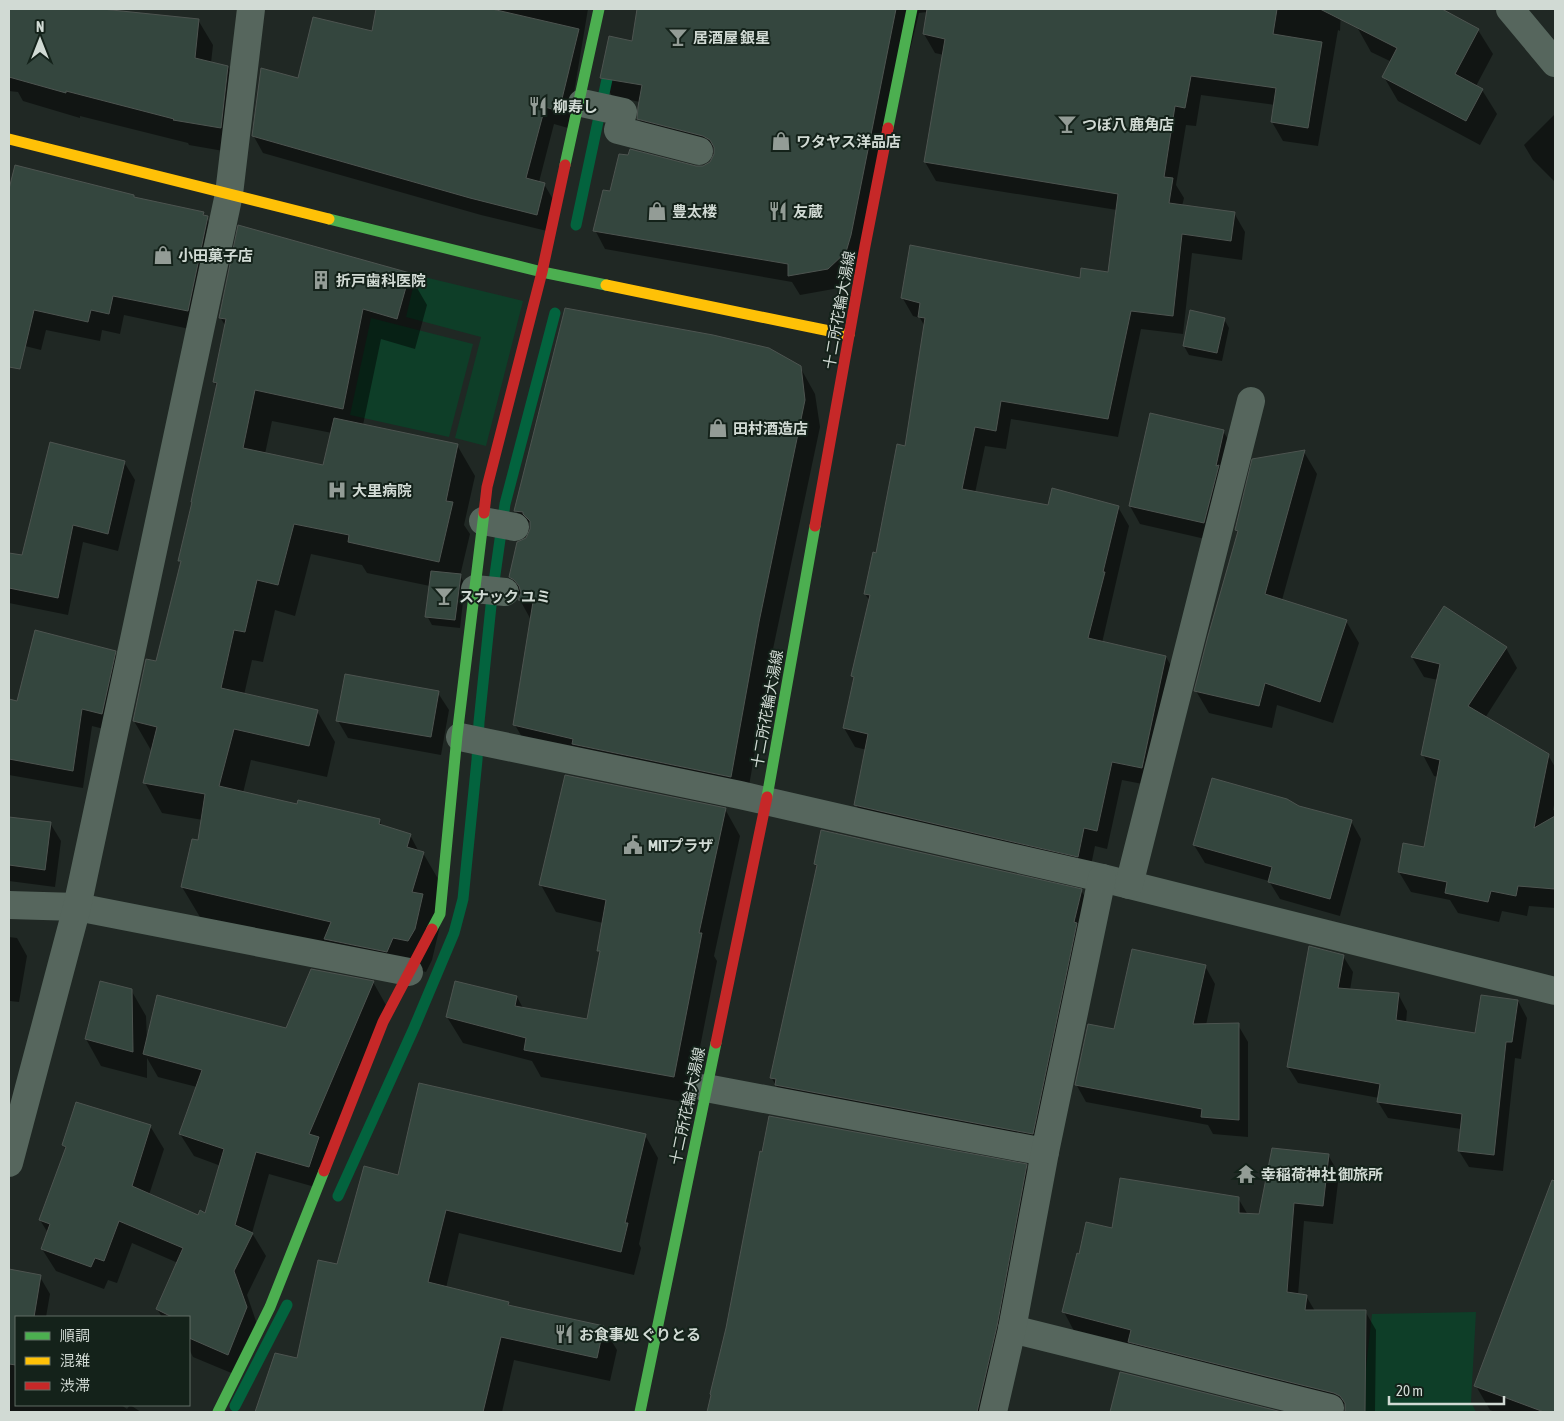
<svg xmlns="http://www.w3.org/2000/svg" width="1564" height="1421" viewBox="0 0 1564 1421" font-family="'Asap Condensed','Noto Sans JP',sans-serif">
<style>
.green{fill:#0e3e28}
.shadow{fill:#0007;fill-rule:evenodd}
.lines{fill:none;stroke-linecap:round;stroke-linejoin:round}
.stream{stroke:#03633e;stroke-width:11}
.building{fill:#34463e;stroke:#4d5450}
.street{stroke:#56665d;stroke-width:28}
.fast{stroke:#4caf50;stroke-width:11}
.slow{stroke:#ffc107;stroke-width:11}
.jam{stroke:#c62828;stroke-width:11}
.labels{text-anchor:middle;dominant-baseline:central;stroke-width:4;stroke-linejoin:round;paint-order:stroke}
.poi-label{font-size:15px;font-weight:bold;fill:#d1dad4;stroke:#14221a;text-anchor:start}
.street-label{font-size:15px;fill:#d1dad4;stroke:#14221a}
</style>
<rect width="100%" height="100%" fill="#202824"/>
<g class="green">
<path d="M416 275 523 301 486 446 455 438 481 337 406 317Z"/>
<path d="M371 318 473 344 449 437 350 415Z"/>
<path d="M1476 1312 1471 1402 1476 1412H1361L1372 1314Z"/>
</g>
<g class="shadow">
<path d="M9 9H90L198 20 213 45 211 63 228 67 242 92 235 153 189 145 188 143 80 116V118L23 101 18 92 9 91Z"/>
<path d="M378 9H588L568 128 554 124 539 182 544 184 554 201 547 231 481 215 263 153 253 135 298 79 373 33Z"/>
<path d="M638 9H1341L1340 31 1338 30 1318 146 1283 141 1272 122 1275 105 1201 95 1196 126 1186 125 1176 185 1184 198 1182 206 1234 213 1245 232 1242 260 1192 253 1183 334 1141 329 1118 437 1011 419 1006 449 985 446 975 493 1049 507H1118L1129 526 1102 643 1166 657 1177 676 1153 786 1122 780 1107 849 1095 846 1089 875 867 824 856 805 867 750 855 747 844 728 855 680 852 676 870 601 865 594 906 447 925 327 920 318 913 316 902 297 1081 279 1109 273 1117 210 936 181 925 162 944 55 935 53 924 34 927 12 919 13 856 271 839 288 800 295 792 282 605 249 595 230 611 192 695 167H703L711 163 716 155 650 138 639 119 640 102 612 96 601 77 633 42Z"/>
<path d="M1367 9H1440L1478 30 1493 54 1476 86 1482 90 1497 114 1480 145 1398 101 1384 77 1392 62 1371 52 1357 27Z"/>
<path d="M1555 114V182L1533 160 1524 145Z"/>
<path d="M16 166 135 199 203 213 219 238 199 331 124 315 120 334 102 330 100 341 46 330 41 350 9 342V194Z"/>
<path d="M409 274 427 305 415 349 381 339 363 425 457 445 475 476 464 525 470 534 460 576 465 584 460 628 432 625 427 616 430 586 367 573 362 565 311 554 295 616 275 610 263 662 252 660 244 695 317 711 335 742 327 777 251 760 243 793 298 806 379 820 383 827 410 835 419 852 423 853 441 884 440 926 432 960 426 972 200 917 182 887 199 841 203 820 162 813 145 783 152 752 134 721 157 663 182 565 179 560 217 387 214 382 226 327 220 317ZM272 421 332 433 324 467 265 454Z"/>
<path d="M1224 319 1229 328 1222 361 1189 355 1184 346Z"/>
<path d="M800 367 815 394 820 427 773 649 746 803 530 751 515 725 531 620 520 600 521 596 510 577 529 534 516 511Z"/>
<path d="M1223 431 1234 449 1214 541 1140 524 1130 506Z"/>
<path d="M1304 452 1317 474 1282 600 1346 621 1359 643 1333 723 1277 705 1272 728 1209 713 1196 691 1238 534 1236 530Z"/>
<path d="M124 462 135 480 118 551 83 542 68 615 9 603V554L23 557Z"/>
<path d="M1506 648 1517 668 1485 718 1548 755 1555 767V800L1553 810H1555V908L1529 906 1527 916 1502 911 1499 922 1458 913 1450 900 1411 892 1399 872 1424 849 1438 777 1434 776 1423 755 1438 680 1424 677 1412 657Z"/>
<path d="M115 652 125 670 112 731 92 726 83 788 9 775V700L17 702Z"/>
<path d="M438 693 449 710 441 755 348 738 338 721Z"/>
<path d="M1299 807 1351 821 1361 839 1340 916 1280 899 1269 881 1205 863 1194 845Z"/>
<path d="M725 809 740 836 714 956 717 961 689 1103 541 1077 532 1061 463 1043 447 1017 517 997 523 1008 588 1020 600 955 598 950 603 923 556 912 541 885Z"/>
<path d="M9 818 50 823 61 841 55 887 9 881Z"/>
<path d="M815 864 1081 890 1091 908 1042 1150 781 1094 771 1077 817 868Z"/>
<path d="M9 937 17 938 27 956 19 1002 10 1001 9 1007Z"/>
<path d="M1343 956 1353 972 1350 990 1398 994 1407 1011 1406 1023 1476 1034 1518 1001 1527 1018 1521 1059 1515 1058 1503 1171 1469 1167 1459 1151 1461 1129 1388 1118 1378 1102 1379 1098 1298 1083 1288 1067Z"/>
<path d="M1205 966 1215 984 1206 1025H1238L1248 1042V1137L1213 1134 1208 1125 1086 1102 1076 1084 1115 1031Z"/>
<path d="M373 982 386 1005 322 1189 269 1174 252 1233 266 1256 247 1295 259 1330 241 1377 193 1357 189 1349V1317H162L157 1309 178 1263 132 1243 117 1283 108 1280 104 1289 56 1271 42 1249 48 1233 40 1220 66 1150 63 1145 150 1126 164 1149 149 1195 198 1216 206 1214 221 1166 194 1156 180 1134 197 1087 158 1077 147 1058V1078L101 1066 86 1039 131 990 146 1016 147 1041 287 1029Z"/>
<path d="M645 1135 658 1158 639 1244 641 1248 634 1275 459 1233 446 1288 508 1303 510 1307 603 1327 617 1350 610 1381 514 1360 502 1412H256L275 1355 298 1359 338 1265 399 1177Z"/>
<path d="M1328 1155 1339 1174 1333 1224 1304 1221 1298 1295 1306 1296 1315 1311H1365L1376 1330 1375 1411 1346 1412 1140 1360 1074 1331 1064 1312 1080 1255 1113 1230 1238 1198 1248 1215 1260 1216Z"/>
<path d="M1026 1166 1037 1184 992 1412H708L727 1328Z"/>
<path d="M1555 1176V1412H1495L1490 1410 1476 1386Z"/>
<path d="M9 1270 40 1277 50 1294 46 1317H16V1405H121L127 1409 130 1405 141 1412H9Z"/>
<path d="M1121 1374 1277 1412H1112Z"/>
</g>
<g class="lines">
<g class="stream">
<path d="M576 225 610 65"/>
<path d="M338 1196 414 1028 454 933 463 899 477 760 479 722 492 596 505 504 555 313"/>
<path d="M235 1406 287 1305"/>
</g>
</g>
<g class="building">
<path d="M9 9H102L199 19 195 58 228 66 221 128 173 120 174 119 66 91V93L9 77Z"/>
<path d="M376 9H492L579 29 559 111 545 107 526 178 545 183 537 215 470 198 252 136 261 68 298 78 313 17 372 31Z"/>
<path d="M637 9H896L851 235 846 252 828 269 788 276V264L593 231 603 190 610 191 619 154 628 155 630 149 696 166H703L710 162 714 154V147L710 140 703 136 637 119 638 107 642 85 600 78 609 36 632 41Z"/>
<path d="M927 9H1277L1273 34 1322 42 1308 128 1271 122 1276 88 1191 76 1185 108 1175 106 1164 177 1173 178 1169 203 1235 212 1231 241 1182 234 1173 316 1131 311 1108 419 1001 401 996 431 975 427 962 489 1048 505 1052 488 1119 506 1103 572H1105L1088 638 1166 656 1142 768 1112 762 1097 831 1084 828 1078 857 854 805 868 734 843 728 854 677 851 676 870 595 864 594 873 552 876 553 897 444 905 446 925 318 918 317 920 303 901 298 910 245 1080 278 1081 268 1108 272 1118 194 924 162 945 39 923 34Z"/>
<path d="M1320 9H1442L1479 29 1455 74 1483 89 1466 121 1382 77 1397 48Z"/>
<path d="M15 165 134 195V197L204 212 203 215 208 216 188 311 113 296 109 314 91 310 88 322 34 310 20 369 9 367V189Z"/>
<path d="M238 225 410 273 397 319 363 309 343 409 255 390 243 448 323 465 334 418 458 444 446 501 453 502 439 562 348 542 349 535 294 524 278 585 257 580 245 632 234 630 221 688 318 710 309 746 234 729 219 786 297 804 298 800 380 819 379 824 411 834 407 847 424 852 412 892 423 894 415 929 408 941 393 938 387 952 324 939 331 922 181 887 192 839 198 840 205 794 143 783 157 727 133 721 146 659 156 661 181 561H178L192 502H191L217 383 213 382 226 319 219 318Z"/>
<path d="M565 308 713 335 769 348 801 366 805 400 759 622 731 777 572 744 573 739 513 725 533 602 518 600 521 593 519 586 514 580 509 577 517 542 526 538 530 529V521L523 514V512L514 511Z"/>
<path d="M1190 310 1225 318 1217 353 1183 346Z"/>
<path d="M1150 413 1224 430 1216 466 1219 465 1204 523 1129 506Z"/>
<path d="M50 442 125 461 108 534 73 525 58 598 9 588V553L22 555Z"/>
<path d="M1305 450 1265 594 1347 620 1320 702 1265 683 1259 706 1194 691 1208 636 1238 531 1235 530 1252 459Z"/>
<path d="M431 571 461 574 455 620 425 617Z"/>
<path d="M1444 606 1507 647 1468 706 1549 754 1534 828 1555 816V889L1518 886 1516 896 1491 891 1488 902 1445 893 1447 882 1398 872 1403 843 1424 847 1440 760 1421 755 1440 664 1411 657Z"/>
<path d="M35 630 116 651 102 714 82 709 73 771 9 759V699L17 701Z"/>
<path d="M345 674 439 691 431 737 336 721Z"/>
<path d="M565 775 726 808 699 933H702L674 1077 524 1050 526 1038 446 1017 455 981 517 996 515 1006 587 1019 600 951H597L606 900 539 885Z"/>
<path d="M1212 778 1287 799 1299 806 1352 820 1330 899 1268 882 1272 867 1193 845Z"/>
<path d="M9 817 51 822 45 870 9 865Z"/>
<path d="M821 830 1082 889 1074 922 1077 923 1033 1134 775 1085 776 1079 770 1078 817 865 814 864Z"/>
<path d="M1309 946 1344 955 1338 988 1399 993 1396 1020 1475 1033 1481 995 1518 1000 1512 1042H1506L1494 1155 1458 1151 1462 1114 1377 1102 1380 1084 1287 1067Z"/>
<path d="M1132 949 1206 965 1193 1024 1239 1023V1120L1201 1117 1202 1109 1075 1085 1088 1024 1114 1029Z"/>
<path d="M311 969 374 981 309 1134 319 1137 309 1167 256 1152 235 1225 253 1233 234 1271 247 1307 228 1355 189 1338V1317H172L156 1309 183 1248 119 1221 104 1261 95 1258 91 1267 41 1249 50 1224 39 1220 66 1147 62 1145 76 1102 151 1125 132 1186 198 1215 200 1210 205 1213 224 1149 179 1134 202 1070 143 1054 157 995 286 1028Z"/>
<path d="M100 981 132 989 133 1052 85 1039Z"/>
<path d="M419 1083 646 1134 625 1223H628L621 1252 446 1210 428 1282 509 1302 508 1305 604 1326 597 1358 501 1337 483 1412H255L275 1353 297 1358 318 1260 337 1264 364 1166 398 1175Z"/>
<path d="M769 1116 1027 1164 997 1326 977 1412H707L711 1395 710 1394 726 1328 760 1151 762 1152Z"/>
<path d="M1272 1148 1329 1154 1323 1206 1294 1203 1287 1292 1307 1295 1305 1310H1366L1365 1412H1345V1403L1340 1396 1334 1393 1128 1342 1131 1330 1062 1312 1077 1253 1079 1254 1086 1222 1112 1228 1120 1178 1239 1197V1213L1259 1214Z"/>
<path d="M1552 1180 1555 1181V1412H1544L1474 1386Z"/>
<path d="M9 1269 41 1275 34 1317H16V1365L9 1364Z"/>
<path d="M1120 1372 1282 1412H1110Z"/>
</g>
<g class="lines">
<g class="street">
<path d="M1510 9 1555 63"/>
<path d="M582 103 623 112 618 130 699 151"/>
<path d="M483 521 515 527"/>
<path d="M475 589 505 592"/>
<path d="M460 737 740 795 1102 878 1555 991"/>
<path d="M1129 885 1251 401"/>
<path d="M9 905 77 907 409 972"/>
<path d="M706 1088 1045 1152"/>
<path d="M9 1163 77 907 229 194 251 9"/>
<path d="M1012 1329 1330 1408"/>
<path d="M993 1412 1012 1329 1045 1152 1102 878"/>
</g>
<g class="fast">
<path d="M888 128 912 9"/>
<path d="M565 165 599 9"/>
<path d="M329 219 542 272 606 285"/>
<path d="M767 797 815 526"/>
<path d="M432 929 440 914 457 736 484 513"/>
<path d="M218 1412 270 1307 324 1171"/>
<path d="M640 1412 716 1043"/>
</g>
<g class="slow">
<path d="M9 139 329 219"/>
<path d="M606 285 849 335"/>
</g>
<g class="jam">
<path d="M484 513 487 487 542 272 565 165"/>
<path d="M815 526 865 246 888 128"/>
<path d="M716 1043 767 797"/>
<path d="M324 1171 383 1022 432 929"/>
</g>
</g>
<defs>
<g id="bar-bare" transform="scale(1.5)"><path d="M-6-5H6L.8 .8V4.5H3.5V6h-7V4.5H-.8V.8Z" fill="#939c96" stroke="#14221a" stroke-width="2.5" paint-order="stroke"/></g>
<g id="restaurant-bare" transform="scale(1.5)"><path d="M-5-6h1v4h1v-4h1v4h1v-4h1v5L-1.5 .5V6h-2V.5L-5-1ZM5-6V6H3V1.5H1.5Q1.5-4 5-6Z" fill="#939c96" stroke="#14221a" stroke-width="2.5" paint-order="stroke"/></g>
<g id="shop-bare" transform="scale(1.5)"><path d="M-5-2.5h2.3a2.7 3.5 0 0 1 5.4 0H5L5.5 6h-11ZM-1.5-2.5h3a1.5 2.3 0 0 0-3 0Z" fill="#939c96" stroke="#14221a" stroke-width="2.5" paint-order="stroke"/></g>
<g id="building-bare" transform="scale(1.5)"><path d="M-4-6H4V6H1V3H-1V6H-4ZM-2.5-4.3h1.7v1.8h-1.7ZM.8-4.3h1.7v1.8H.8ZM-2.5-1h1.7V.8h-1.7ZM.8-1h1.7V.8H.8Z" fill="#939c96" stroke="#14221a" stroke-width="2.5" paint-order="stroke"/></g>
<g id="hospital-bare" transform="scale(1.5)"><path d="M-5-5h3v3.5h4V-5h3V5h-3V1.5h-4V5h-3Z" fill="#939c96" stroke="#14221a" stroke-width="2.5" paint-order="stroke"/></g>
<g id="civic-bare" transform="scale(1.5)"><path d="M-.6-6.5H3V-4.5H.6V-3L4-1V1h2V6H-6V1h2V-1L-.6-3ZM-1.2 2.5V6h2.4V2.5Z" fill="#939c96" stroke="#14221a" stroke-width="2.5" paint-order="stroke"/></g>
<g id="temple-bare" transform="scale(1.5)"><path d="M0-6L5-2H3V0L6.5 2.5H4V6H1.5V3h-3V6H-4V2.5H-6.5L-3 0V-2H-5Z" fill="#939c96" stroke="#14221a" stroke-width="2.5" paint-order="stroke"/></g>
</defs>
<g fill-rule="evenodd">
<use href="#bar-bare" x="678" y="37"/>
<use href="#restaurant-bare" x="538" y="106"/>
<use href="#bar-bare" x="1067" y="124"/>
<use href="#shop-bare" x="781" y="141"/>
<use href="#shop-bare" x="657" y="211"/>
<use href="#restaurant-bare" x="778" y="211"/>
<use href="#shop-bare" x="163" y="255"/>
<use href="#building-bare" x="321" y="280"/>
<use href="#shop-bare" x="718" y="428"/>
<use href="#hospital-bare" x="337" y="490"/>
<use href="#bar-bare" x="444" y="596"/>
<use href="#civic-bare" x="633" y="845"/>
<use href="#temple-bare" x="1246" y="1174"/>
<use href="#restaurant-bare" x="564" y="1334"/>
</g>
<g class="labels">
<g class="poi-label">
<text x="693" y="37">居酒屋 銀星</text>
<text x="553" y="106">柳寿し</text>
<text x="1082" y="124">つぼ八 鹿角店</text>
<text x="796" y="141">ワタヤス洋品店</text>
<text x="672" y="211">豊太楼</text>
<text x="793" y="211">友蔵</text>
<text x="178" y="255">小田菓子店</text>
<text x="336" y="280">折戸歯科医院</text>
<text x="733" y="428">田村酒造店</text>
<text x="352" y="490">大里病院</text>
<text x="459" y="596">スナック ユミ</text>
<text x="648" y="845">MITプラザ</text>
<text x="1261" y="1174">幸稲荷神社 御旅所</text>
<text x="579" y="1334">お食事処 ぐりとる</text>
</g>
<g class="street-label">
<text transform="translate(839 310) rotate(-80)">十二所花輪大湯線</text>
<text transform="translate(767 709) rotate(-80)">十二所花輪大湯線</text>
<text transform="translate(687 1106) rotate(-78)">十二所花輪大湯線</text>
</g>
</g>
<rect width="1564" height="1421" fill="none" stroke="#d1dad4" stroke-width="20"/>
<rect x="15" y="1316" width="175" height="90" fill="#14221a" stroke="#606c64"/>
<rect x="25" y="1332" width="25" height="8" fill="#4caf50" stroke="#606c64"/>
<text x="60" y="1341" font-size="15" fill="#d1dad4">順調</text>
<rect x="25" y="1357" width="25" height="8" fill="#ffc107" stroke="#606c64"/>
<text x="60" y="1366" font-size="15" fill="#d1dad4">混雑</text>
<rect x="25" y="1382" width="25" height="8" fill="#c62828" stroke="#606c64"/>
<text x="60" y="1391" font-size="15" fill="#d1dad4">渋滞</text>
<g transform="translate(40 40)" stroke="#14221a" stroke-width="4" paint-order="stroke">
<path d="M0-4L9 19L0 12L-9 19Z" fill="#d1dad4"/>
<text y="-8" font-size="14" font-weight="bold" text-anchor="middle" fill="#d1dad4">N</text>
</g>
<path d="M1389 1396v8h115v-8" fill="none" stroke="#d1dad4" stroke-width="2.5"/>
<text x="1396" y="1396" font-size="15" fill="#d1dad4" stroke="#14221a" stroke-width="4" paint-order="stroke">20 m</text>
</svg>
